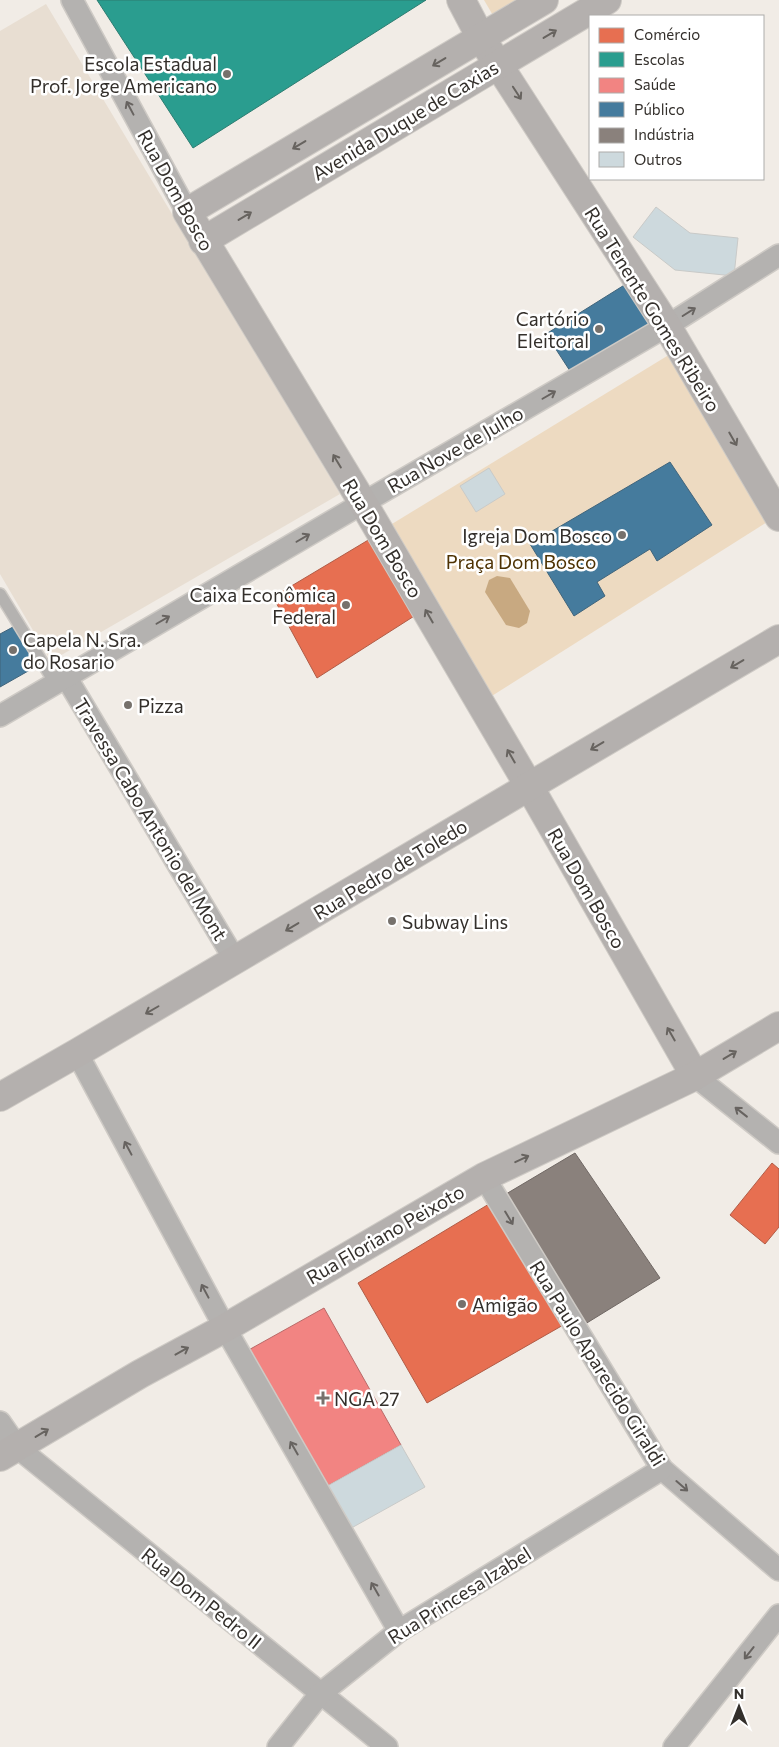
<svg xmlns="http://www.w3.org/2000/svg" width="779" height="1747" viewBox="0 0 779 1747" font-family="Commissioner,sans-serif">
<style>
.built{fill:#e8ded2}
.green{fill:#eddac1}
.water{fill:#c8a981}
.shops{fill:#e76f51;stroke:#b15c46}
.schools{fill:#2a9d8f;stroke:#2d7c71}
.health{fill:#f28482;stroke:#b96a68}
.public{fill:#457b9d;stroke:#40647b}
.industry{fill:#8a817c;stroke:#706864}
.building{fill:#cdd9dd;stroke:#c9cac8}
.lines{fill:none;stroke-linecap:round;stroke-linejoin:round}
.service-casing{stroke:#cecac5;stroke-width:14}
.minor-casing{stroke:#cecac5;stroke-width:24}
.secondary-casing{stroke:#cecac5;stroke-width:30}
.service{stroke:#b4b2b0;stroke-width:11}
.minor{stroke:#b4b2b0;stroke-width:21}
.secondary{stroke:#b4b0ae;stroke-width:28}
.oneway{stroke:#67635f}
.oneway2{stroke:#676360}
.poi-dot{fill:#76716c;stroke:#fff;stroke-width:2}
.labels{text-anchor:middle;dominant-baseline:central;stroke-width:5;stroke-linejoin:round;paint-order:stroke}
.poi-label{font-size:19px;fill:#332f2b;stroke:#fff;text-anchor:start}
.street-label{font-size:19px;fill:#332f2b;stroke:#fff}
.park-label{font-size:19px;fill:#4e3203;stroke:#fff}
</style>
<rect width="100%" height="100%" fill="#f1ece6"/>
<path class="built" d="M46 4 340 494 51 661 0 574V31Z"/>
<g class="green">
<path d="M484 0H539L498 24Z"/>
<path d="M672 353 772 519 487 699 387 527Z"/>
</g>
<path class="water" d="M497 576 510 578 530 611 527 623 519 628 506 625 485 592 489 580Z"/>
<g class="shops">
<path d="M375 536 419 613 317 678 273 597Z"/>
<path d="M772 1163 779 1169V1227L765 1244 730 1215Z"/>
<path d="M494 1201 565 1324 427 1403 358 1283Z"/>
</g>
<path class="schools" d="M97 0H426L193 148Z"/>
<path class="health" d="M324 1308 401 1445 322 1489 245 1352Z"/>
<g class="public">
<path d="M626 284 651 324 572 374 546 334Z"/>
<path d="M670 462 712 525 657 561 650 549 597 582 605 596 574 616 530 544Z"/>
<path d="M13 627 37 666 0 687V634Z"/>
</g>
<path class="industry" d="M575 1153 660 1278 577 1329 501 1197Z"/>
<g class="building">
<path d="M656 207 690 233 738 238 734 276 675 270 633 237Z"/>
<path d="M489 468 505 494 476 512 460 486Z"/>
<path d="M401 1445 425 1487 346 1531 322 1489Z"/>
</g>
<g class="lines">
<g class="service-casing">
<path id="service" d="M0 594 55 683"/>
</g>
<g class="minor-casing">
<g id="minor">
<path d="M72 0 187 212"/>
<path d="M66 677 235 960"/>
<path d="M0 716 363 503 667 326 779 255"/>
<path d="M77 1053 225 1328 399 1631"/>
<path d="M695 1076 779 1143"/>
<path d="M484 1177 662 1469 779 1570"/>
<path d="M0 1422 18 1448 387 1747"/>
<path d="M278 1747 320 1694 399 1631 662 1469"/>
<path d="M674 1747 779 1615"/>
</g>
</g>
<g class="secondary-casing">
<g id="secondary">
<path d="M461 0 481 38 667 326 779 517"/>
<path d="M544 0 187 212 363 503 529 786 695 1076"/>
<path d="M203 241 607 0"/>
<path d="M0 1097 77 1053 779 639"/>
<path d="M0 1457 140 1374 225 1328 484 1177 695 1076 779 1026"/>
</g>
</g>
<use href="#service" class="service"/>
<use href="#minor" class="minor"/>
<use href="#secondary" class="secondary"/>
</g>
<defs><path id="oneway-shaft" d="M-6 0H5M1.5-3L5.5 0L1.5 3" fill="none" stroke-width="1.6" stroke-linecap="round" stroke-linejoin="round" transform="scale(1.25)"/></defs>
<g class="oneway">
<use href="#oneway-shaft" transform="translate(550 34) rotate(-31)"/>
<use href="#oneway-shaft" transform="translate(439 62) rotate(149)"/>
<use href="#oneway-shaft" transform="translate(517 93) rotate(57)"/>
<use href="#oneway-shaft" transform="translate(299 145) rotate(149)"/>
<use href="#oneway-shaft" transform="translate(245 216) rotate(-31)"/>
<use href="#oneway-shaft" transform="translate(733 439) rotate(60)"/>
<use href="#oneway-shaft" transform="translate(337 461) rotate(-121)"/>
<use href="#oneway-shaft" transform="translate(429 616) rotate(-120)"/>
<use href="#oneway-shaft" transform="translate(737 664) rotate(149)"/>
<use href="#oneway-shaft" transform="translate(597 746) rotate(149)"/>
<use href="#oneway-shaft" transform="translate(511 756) rotate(-120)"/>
<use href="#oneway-shaft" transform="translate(292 927) rotate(149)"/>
<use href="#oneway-shaft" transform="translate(152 1010) rotate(150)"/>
<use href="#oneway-shaft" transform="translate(671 1034) rotate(-120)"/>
<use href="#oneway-shaft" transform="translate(730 1055) rotate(-31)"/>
<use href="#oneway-shaft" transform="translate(522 1159) rotate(-25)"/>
<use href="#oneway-shaft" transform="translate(182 1351) rotate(-29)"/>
<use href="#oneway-shaft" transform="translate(42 1433) rotate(-31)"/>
</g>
<g class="oneway2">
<use href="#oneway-shaft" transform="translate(130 108) rotate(-118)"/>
<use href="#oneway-shaft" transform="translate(689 312) rotate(-32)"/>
<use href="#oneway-shaft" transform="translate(549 395) rotate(-30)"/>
<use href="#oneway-shaft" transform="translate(303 538) rotate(-30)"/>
<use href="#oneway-shaft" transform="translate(163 620) rotate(-30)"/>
<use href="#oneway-shaft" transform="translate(741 1112) rotate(-142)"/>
<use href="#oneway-shaft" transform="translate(128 1148) rotate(-118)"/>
<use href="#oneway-shaft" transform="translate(509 1218) rotate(59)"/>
<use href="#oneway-shaft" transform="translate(205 1291) rotate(-118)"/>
<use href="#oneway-shaft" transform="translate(294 1448) rotate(-120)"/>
<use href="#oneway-shaft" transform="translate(682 1486) rotate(41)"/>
<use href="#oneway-shaft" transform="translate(375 1589) rotate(-120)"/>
<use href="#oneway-shaft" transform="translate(749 1653) rotate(128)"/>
</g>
<g class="poi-dot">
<circle cx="227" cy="74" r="5"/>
<circle cx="599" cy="329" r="5"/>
<circle cx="622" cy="535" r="5"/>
<circle cx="346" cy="605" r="5"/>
<circle cx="13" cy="650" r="5"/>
<circle cx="128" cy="705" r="5"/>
<circle cx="392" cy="921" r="5"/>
<circle cx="462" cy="1304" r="5"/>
<path d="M320.5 1390.5h5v5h5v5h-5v5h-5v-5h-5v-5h5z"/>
</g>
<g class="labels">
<g class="poi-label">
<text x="217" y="63" text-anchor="end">Escola Estadual<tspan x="217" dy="22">Prof. Jorge Americano</tspan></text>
<text x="589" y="318" text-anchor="end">Cartório<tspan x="589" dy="22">Eleitoral</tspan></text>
<text x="612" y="535" text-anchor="end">Igreja Dom Bosco</text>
<text x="336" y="594" text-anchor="end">Caixa Econômica<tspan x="336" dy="22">Federal</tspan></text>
<text x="23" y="639">Capela N. Sra.<tspan x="23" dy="22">do Rosario</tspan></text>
<text x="138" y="705">Pizza</text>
<text x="402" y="921">Subway Lins</text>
<text x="472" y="1304">Amigão</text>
<text x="334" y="1398">NGA 27</text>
</g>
<g class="street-label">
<text transform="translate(405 120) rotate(-31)">Avenida Duque de Caxias</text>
<text transform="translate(176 190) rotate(61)">Rua Dom Bosco</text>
<text transform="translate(653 309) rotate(58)">Rua Tenente Gomes Ribeiro</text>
<text transform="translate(455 449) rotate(-30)">Rua Nove de Julho</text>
<text transform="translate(383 538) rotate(59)">Rua Dom Bosco</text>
<text transform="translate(151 819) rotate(59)">Travessa Cabo Antonio del Mont</text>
<text transform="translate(390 869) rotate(-31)">Rua Pedro de Toledo</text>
<text transform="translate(587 888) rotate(60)">Rua Dom Bosco</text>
<text transform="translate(385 1234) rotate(-30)">Rua Floriano Peixoto</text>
<text transform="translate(598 1363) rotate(58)">Rua Paulo Aparecido Giraldi</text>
<text transform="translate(459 1595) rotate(-32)">Rua Princesa Izabel</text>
<text transform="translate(202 1598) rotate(39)">Rua Dom Pedro II</text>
</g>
<g class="park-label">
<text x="521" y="561">Praça Dom Bosco</text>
</g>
</g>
<rect x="589" y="15" width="175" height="165" fill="#ffffff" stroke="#adacaa"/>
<rect x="599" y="28" width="25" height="15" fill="#e76f51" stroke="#adacaa"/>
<text x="634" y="40" font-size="15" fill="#332f2b">Comércio</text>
<rect x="599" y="52" width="25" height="15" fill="#2a9d8f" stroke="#adacaa"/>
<text x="634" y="65" font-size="15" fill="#332f2b">Escolas</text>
<rect x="599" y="78" width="25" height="15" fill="#f28482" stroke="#adacaa"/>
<text x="634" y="90" font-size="15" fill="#332f2b">Saúde</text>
<rect x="599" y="102" width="25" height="15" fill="#457b9d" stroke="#adacaa"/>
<text x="634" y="115" font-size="15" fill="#332f2b">Público</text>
<rect x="599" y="128" width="25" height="15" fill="#8a817c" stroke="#adacaa"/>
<text x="634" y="140" font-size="15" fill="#332f2b">Indústria</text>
<rect x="599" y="152" width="25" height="15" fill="#cdd9dd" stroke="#adacaa"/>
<text x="634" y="165" font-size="15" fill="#332f2b">Outros</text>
<g transform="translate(739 1707)" stroke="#ffffff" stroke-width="4" paint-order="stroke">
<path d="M0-4L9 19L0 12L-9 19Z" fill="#332f2b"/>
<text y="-8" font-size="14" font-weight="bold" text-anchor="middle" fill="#332f2b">N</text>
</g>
</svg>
